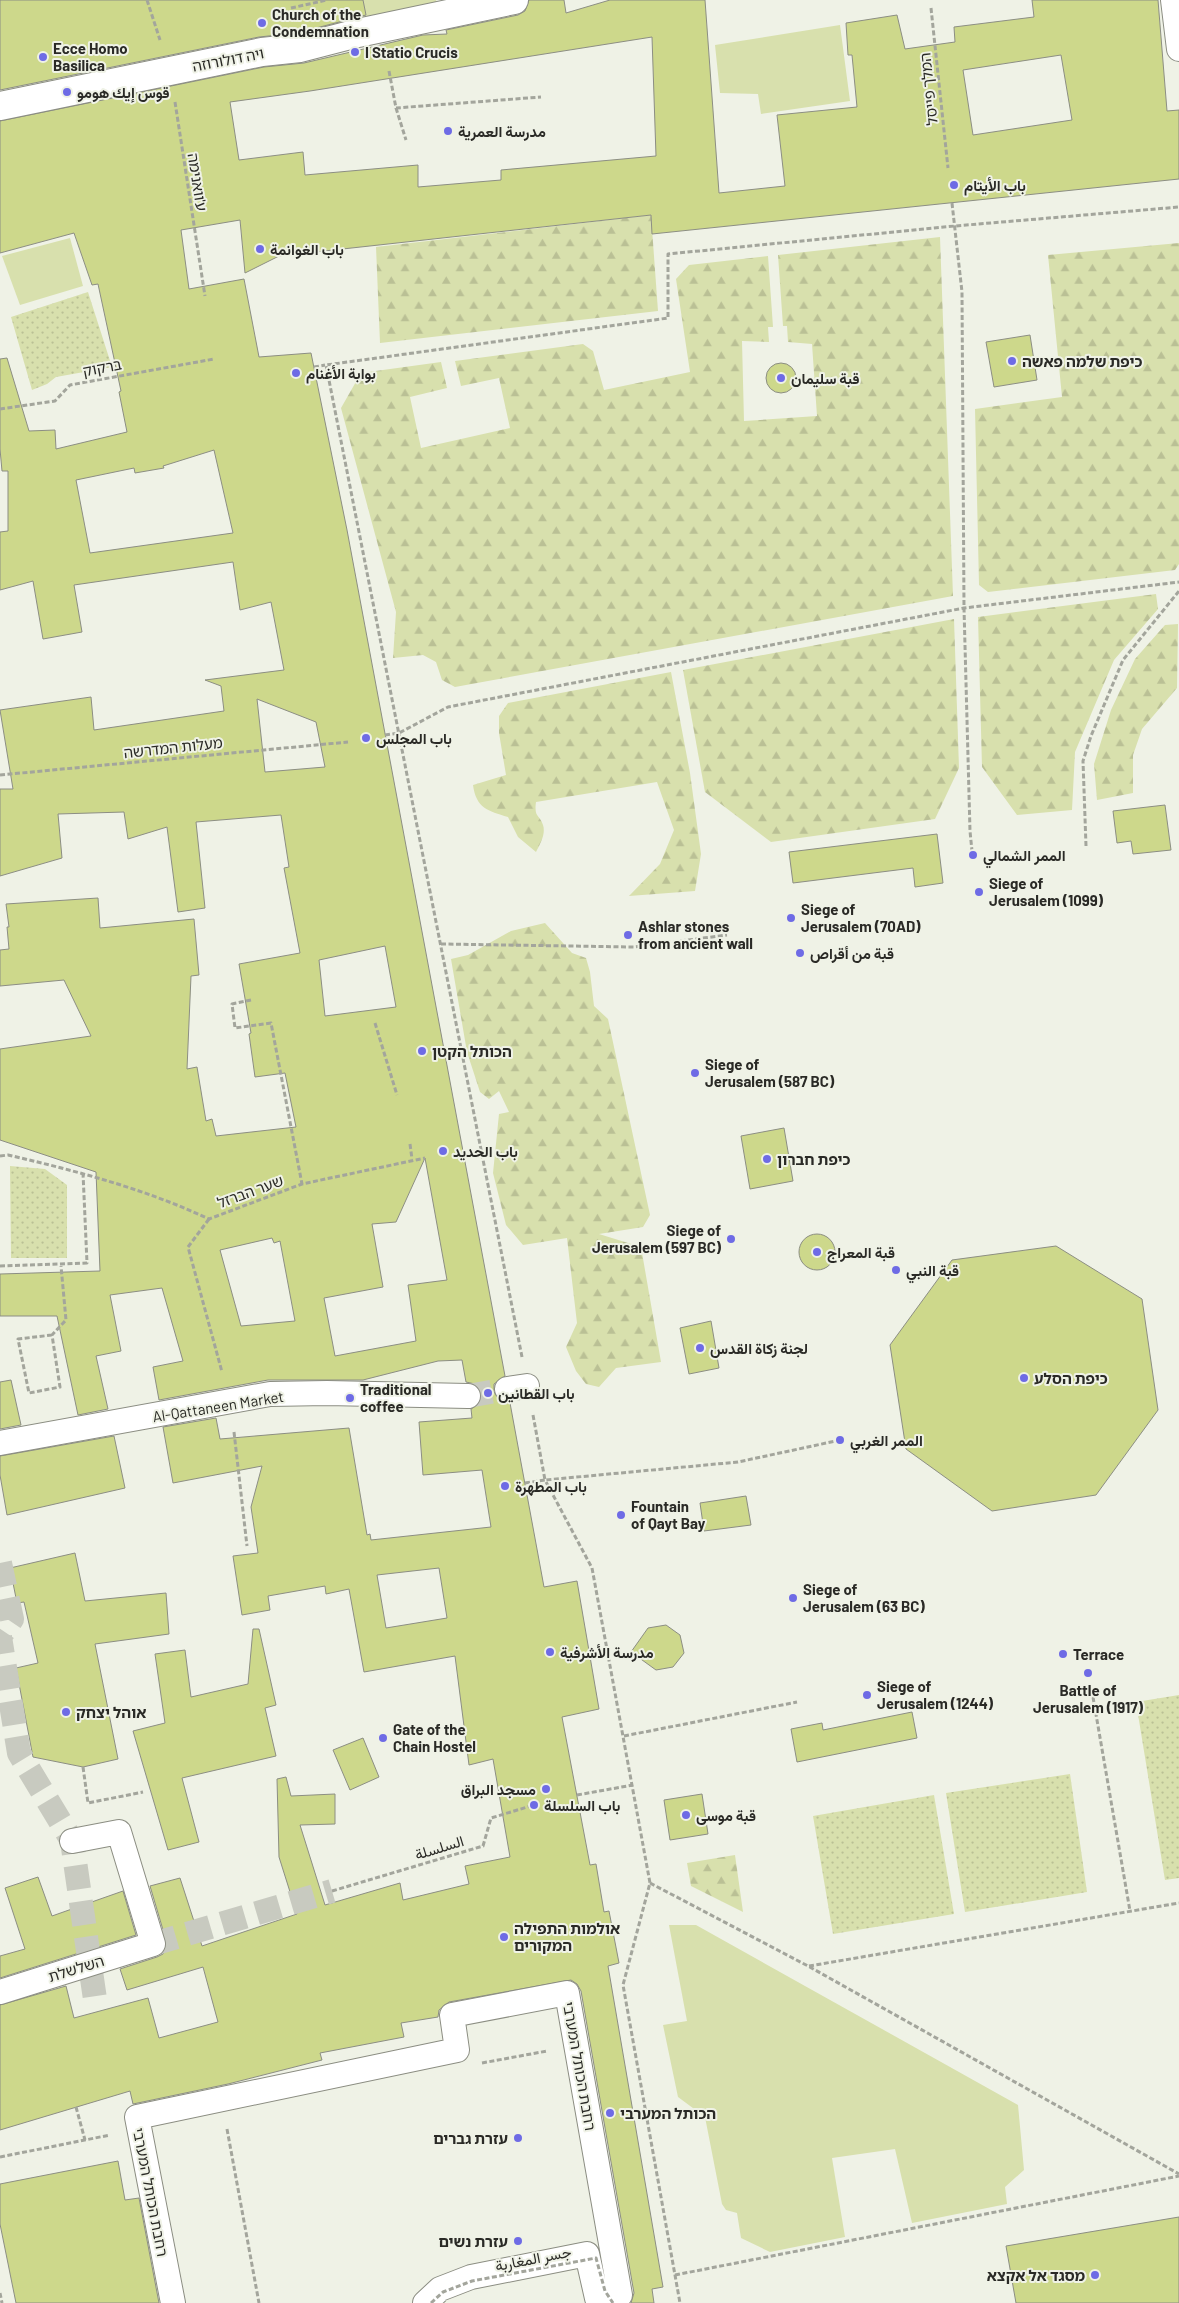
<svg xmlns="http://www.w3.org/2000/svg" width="1179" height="2303" viewBox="0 0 1179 2303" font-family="Barlow,Vazirmatn,'Noto Sans Hebrew',sans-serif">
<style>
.grass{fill:url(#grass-dots)}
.forest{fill:url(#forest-firs)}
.garden{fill:#d8e0ad}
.building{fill:#cdd88b;stroke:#8c8e83;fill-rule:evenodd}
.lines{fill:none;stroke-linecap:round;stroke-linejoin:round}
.pedestrian-tunnel{stroke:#c8cac0;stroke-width:24;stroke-dasharray:24 12;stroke-linecap:butt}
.pedestrian-casing{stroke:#8b8d82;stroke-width:26}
.minor-casing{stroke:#8b8d82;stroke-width:30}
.path{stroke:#a3a59c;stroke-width:3;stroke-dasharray:5 2.5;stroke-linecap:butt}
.pedestrian{stroke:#fff;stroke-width:24}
.minor{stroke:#fff;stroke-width:28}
.path-bridge{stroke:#a3a59c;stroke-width:3;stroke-dasharray:5 2.5;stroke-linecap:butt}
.poi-dot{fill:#6e6be5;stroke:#eff2e6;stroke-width:2}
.labels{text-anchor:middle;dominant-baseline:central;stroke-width:4;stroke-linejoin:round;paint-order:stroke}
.poi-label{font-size:15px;font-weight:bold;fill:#2a2a26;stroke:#eff2e6;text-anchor:start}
.street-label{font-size:15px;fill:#2a2a26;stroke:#eff2e6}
</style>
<defs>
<pattern id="grass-dots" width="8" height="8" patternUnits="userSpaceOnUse" patternTransform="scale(1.25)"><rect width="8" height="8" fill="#d8e0ad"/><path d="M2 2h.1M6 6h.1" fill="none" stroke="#bac095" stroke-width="1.8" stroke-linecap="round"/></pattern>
<pattern id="forest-firs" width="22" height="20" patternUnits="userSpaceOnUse" patternTransform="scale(1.25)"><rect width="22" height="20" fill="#d8e0ad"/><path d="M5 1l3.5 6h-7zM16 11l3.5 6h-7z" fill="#bac095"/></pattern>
</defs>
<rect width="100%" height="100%" fill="#eff2e6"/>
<g class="grass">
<path d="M88 292 112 367 56 377 47 384 32 390 11 317Z"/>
<path d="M10 1166 45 1169 67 1185V1258H11Z"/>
<path d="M1179 1695V1878L1165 1880 1136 1702Z"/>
<path d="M1070 1774 1087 1892 965 1912 946 1793Z"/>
<path d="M934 1795 954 1914 833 1934 813 1816Z"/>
</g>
<g class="forest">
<path d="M651 215 658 311 380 343 376 247Z"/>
<path d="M940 237 953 596 455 687 442 680 436 662 423 655 393 658 396 612 341 408 361 373 441 362 447 388 410 397 421 448 510 428 499 378 461 386 455 361 583 344 593 351 604 390 690 372 676 279 689 265 768 256 773 327H768L769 342 742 341 744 421 817 416 812 344 788 342 787 326H783L778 255Z"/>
<path d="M1179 243V564L1175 570 988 592 979 585 975 409 1062 397 1048 255Z"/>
<path d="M1156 594 1158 609 1114 660 1075 752 1072 810 1017 815 982 767 978 617Z"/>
<path d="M954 619 959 768 935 819 771 842 705 792 683 670Z"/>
<path d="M1178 624 1177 688 1142 729 1133 755V793L1097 800 1094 764 1111 710 1135 659 1165 625Z"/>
<path d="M671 672 690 773 701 854 695 891 629 896 660 864 674 830 657 782 536 802C534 818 539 813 543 825 546 834 540 844 536 852L518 837 508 817C488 811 476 808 473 785L506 775 499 733V716L508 703Z"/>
<path d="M545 923 572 953 586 958 590 972 594 1006 608 1019 650 1215 643 1227 599 1234 641 1247 661 1362 616 1368 599 1387 586 1384 576 1371 566 1347 577 1323 567 1238 523 1245 506 1225 493 1173 499 1114 509 1112 499 1091 489 1099 480 1092 467 1052 451 959 468 955 511 931Z"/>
<path d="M735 1855 743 1912 691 1886 687 1863Z"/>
</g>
<g class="garden">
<path d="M289 0H436L438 6 297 38Z"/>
<path d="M840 25 850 101 761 114 758 94 720 93 715 45Z"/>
<path d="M70 238 83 286 20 305 2 256Z"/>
<path d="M669 1925H696L1018 2105 1024 2170 1005 2187 1007 2204 912 2223 895 2149 832 2158 845 2237 770 2252 741 2238 737 2213 726 2210 722 2204 705 2117 678 2097 663 2025 687 2021Z"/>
</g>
<g class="building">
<path d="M0 0H363L366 15 297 33 259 37 0 90Z"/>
<path d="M529 0H564L566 13 610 0H705L719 193 785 186 777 115 857 107 852 55H848L846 23 897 15 905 49 955 42 954 27 1034 17 1032 0H1158L1167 111 1179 110V179L652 234 651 215 279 256 245 273 240 220 181 230 189 289 244 279 259 357 311 353 347 530 505 1376 494 1384V1392L502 1402 510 1403 544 1587 577 1581 599 1709 562 1717 590 1865 596 1864 604 1912 609 1911 619 1963 608 1966 663 2287 652 2289 654 2303H631L634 2293 581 1991 577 1984 571 1980 449 2002 439 2010 438 2017 401 2023 404 2037 320 2053 322 2060 228 2084 133 2104 130 2091 0 2130V2005L66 1986 74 2018 148 1998 159 2038 218 2022 203 1967 127 1990 120 1969 157 1957 163 1954 166 1948V1940L150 1886 180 1878 202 1946 297 1914 279 1857 277 1779 286 1777 291 1796 335 1794V1824L300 1825 325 1905 400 1883 403 1900 469 1884 465 1866 510 1857 493 1759 469 1765 455 1656 364 1672 349 1589 326 1594 325 1586 268 1596 270 1610 242 1615 233 1556 258 1553 251 1507 262 1466 173 1483 163 1427 216 1418 220 1439 349 1428 367 1535 370 1534 371 1540 491 1527 482 1470 423 1475 419 1422 472 1418 471 1409 480 1403V1390L475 1384 466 1382 462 1360 438 1361 363 1380H268L159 1400 153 1367 183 1361 162 1288 110 1295 121 1351 96 1356 108 1409 78 1415 57 1316H0V1274L100 1271 96 1172 0 1140V1049L91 1036 64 980 0 986V950L9 949 7 927H9L6 904 98 898 100 928 194 919 199 975 191 976 187 1069 197 1067 206 1121 212 1119 216 1136 296 1127 285 1073 255 1077 249 1034 251 1033 239 964 300 953 284 868 289 867 281 815 196 822 205 908 178 912 167 827 128 839 124 812 58 814 62 858 0 876V789H13L0 710 91 697 94 730 224 711 221 686 205 680 284 670 271 602 240 610 233 562 74 585 82 632 43 639 33 581 0 590V532L8 531V471H2L0 449V359L7 358 29 431 55 430 56 449 127 432 119 392 121 391 98 284 92 285 74 233 0 253V121L264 67 304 63 423 35 447 34 446 30 518 15 525 11ZM652 37 656 156 501 170V180L418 187V165L305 175 303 152 239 160 230 102 310 91ZM1061 55 1072 120 973 135 963 70ZM214 450 233 533 90 553 76 480 134 468 135 473 164 468 163 466ZM257 699 316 722 325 767 265 772ZM385 946 396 1007 325 1016 319 960ZM425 1158 447 1280 408 1285 416 1341 335 1356 324 1298 383 1287 372 1224 396 1222ZM272 1238 274 1243 280 1241 295 1321 241 1326 220 1250ZM439 1568 447 1618 386 1628 377 1575Z"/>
<path d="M1030 335 1037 380 994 387 986 342Z"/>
<circle cx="781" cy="378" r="15"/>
<path d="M1165 805 1171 850 1133 854 1131 841 1117 843 1113 811Z"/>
<path d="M937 834 943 883 915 887 913 868 793 883 789 852Z"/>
<path d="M784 1128 793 1181 750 1189 741 1136Z"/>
<circle cx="817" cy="1252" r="18"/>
<path d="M1056 1246 1142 1299 1158 1410 1096 1495 992 1511 906 1449 890 1345 952 1260Z"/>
<path d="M711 1321 719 1368 689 1374 680 1328Z"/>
<path d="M11 1380 21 1425 0 1429V1382Z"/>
<path d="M114 1436 125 1488 7 1515 0 1475V1456Z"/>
<path d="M746 1496 751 1525 704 1531 700 1503Z"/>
<path d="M75 1553 85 1601 166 1593 169 1634 95 1644 118 1759 83 1767 33 1757 16 1668 38 1663 24 1602 17 1603 10 1568Z"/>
<path d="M666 1625 680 1635 684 1653 673 1667 656 1670 631 1652 648 1628Z"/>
<path d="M253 1629H259L276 1705 265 1708 276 1756 182 1778 199 1842 168 1850 133 1731 165 1723 155 1654 185 1650 191 1697 248 1684Z"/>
<path d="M912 1712 917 1738 797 1762 791 1729 822 1723 823 1730Z"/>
<path d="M363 1738 379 1777 350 1790 333 1750Z"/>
<path d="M702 1794 708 1834 670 1840 664 1800Z"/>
<path d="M38 1877 52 1916 123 1891 136 1935 0 1978V1956L25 1949 5 1888Z"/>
<path d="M118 2161 125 2200 139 2198 159 2303H16L0 2224V2184Z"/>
<path d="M1179 2217V2303H1016L1006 2246Z"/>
</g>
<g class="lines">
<g class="pedestrian-tunnel">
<path d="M468 1396 507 1389"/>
<path d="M0 1563 12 1619 0 1637 19 1753 72 1841 95 1999"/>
<path d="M153 1944 332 1891"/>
</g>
<g class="pedestrian-casing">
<g id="pedestrian">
<path d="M1173 0 1179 49"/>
<path d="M507 1389 527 1386"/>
<path d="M0 1443 270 1394 327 1393 468 1396"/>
<path d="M0 1992 153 1944 119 1832 72 1841"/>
<path d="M173 2303 137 2117 457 2050 452 2015 567 1993 620 2295 597 2298 587 2254 471 2277 440 2289 425 2303"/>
</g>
</g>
<g class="minor-casing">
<path id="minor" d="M0 106 262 52 300 48 358 33 514 0"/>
</g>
<g class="path">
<path d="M147 0 160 40"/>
<path d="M291 8 327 0"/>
<path d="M931 8 948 168"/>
<path d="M389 71 396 108 541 97"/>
<path d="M175 102 205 296"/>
<path d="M396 108 406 140"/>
<path d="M952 203 962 292 964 608 970 831 973 861"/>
<path d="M314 367 325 365"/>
<path d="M0 409 55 401 70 385 214 359"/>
<path d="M385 735 399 733 448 707 964 608 1179 582"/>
<path d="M0 775 348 742"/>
<path d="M1086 846 1083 761 1091 736 1123 660 1179 591"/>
<path d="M441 944 634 947 727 935"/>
<path d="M251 1000 232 1004 235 1028 271 1023 302 1184"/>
<path d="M375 1023 397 1095"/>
<path d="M410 1144 412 1159"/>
<path d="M0 1156 8 1155C77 1171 145 1189 209 1219L302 1184 425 1158"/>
<path d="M209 1219 188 1247 222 1372"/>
<path d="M0 1266 87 1263 83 1173"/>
<path d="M52 1335 18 1339 29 1393 60 1387 52 1335 66 1320 61 1266"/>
<path d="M522 1357 326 365 668 318V254L955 226 1179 207"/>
<path d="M533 1415 545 1480 738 1462 845 1439"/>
<path d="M234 1432 247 1546"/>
<path d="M525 1483 545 1480 592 1568 650 1883 623 1985 680 2303"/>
<path d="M1093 1697 1130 1911"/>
<path d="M624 1736 797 1702"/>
<path d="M83 1767 88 1803 143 1792"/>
<path d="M577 1795 633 1785"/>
<path d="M650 1883 808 1966 1179 2174"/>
<path d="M332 1891 483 1846 491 1818 534 1805"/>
<path d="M809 1966 1179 1903"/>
<path d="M482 2063 547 2051"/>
<path d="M76 2107 85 2140"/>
<path d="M227 2129 259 2303"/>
<path d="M0 2157 110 2135"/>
<path d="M675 2275 1179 2176"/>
<path d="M0 2293 2 2303"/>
</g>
<use href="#pedestrian" class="pedestrian"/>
<use href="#minor" class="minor"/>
<path class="path-bridge" d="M431 2303 443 2292 472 2281 596 2258 605 2291 613 2303"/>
</g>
<g class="poi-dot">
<circle cx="262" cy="23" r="5"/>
<circle cx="355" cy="52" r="5"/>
<circle cx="43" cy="57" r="5"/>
<circle cx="67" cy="92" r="5"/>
<circle cx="448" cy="131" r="5"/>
<circle cx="954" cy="185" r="5"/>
<circle cx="260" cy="249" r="5"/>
<circle cx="1012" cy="361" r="5"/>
<circle cx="296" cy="373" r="5"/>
<circle cx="781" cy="378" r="5"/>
<circle cx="366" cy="738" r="5"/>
<circle cx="973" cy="855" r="5"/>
<circle cx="979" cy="892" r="5"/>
<circle cx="791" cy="918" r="5"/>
<circle cx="628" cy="935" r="5"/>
<circle cx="800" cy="953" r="5"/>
<circle cx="422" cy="1051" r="5"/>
<circle cx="695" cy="1073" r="5"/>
<circle cx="443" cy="1151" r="5"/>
<circle cx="767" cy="1159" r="5"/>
<circle cx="731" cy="1239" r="5"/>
<circle cx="817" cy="1252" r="5"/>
<circle cx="896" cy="1270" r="5"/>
<circle cx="700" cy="1348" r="5"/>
<circle cx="1024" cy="1378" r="5"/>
<circle cx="488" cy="1393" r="5"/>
<circle cx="350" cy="1398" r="5"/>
<circle cx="840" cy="1440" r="5"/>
<circle cx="505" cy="1486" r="5"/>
<circle cx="621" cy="1515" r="5"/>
<circle cx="793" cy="1598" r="5"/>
<circle cx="550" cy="1652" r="5"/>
<circle cx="1063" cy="1654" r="5"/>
<circle cx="1088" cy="1673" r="5"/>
<circle cx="867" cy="1695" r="5"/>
<circle cx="66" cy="1712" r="5"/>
<circle cx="383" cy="1738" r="5"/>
<circle cx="546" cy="1789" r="5"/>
<circle cx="534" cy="1805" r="5"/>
<circle cx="686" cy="1815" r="5"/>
<circle cx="504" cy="1937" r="5"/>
<circle cx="610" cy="2113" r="5"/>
<circle cx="518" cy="2138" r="5"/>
<circle cx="518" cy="2241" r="5"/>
<circle cx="1095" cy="2275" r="5"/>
</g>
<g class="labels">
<g class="poi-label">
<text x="272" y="14">Church of the<tspan x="272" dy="17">Condemnation</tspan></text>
<text x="53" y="48">Ecce Homo<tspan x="53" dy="17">Basilica</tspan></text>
<text x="365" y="52">I Statio Crucis</text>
<text x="77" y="92">قوس إيك هومو</text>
<text x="458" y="131">مدرسة العمرية</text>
<text x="964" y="185">باب الأيتام</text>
<text x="270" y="249">باب الغوانمة</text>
<text x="1022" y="361">כיפת שלמה פאשה</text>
<text x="306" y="373">بوابة الأغنام</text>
<text x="791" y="378">قبة سليمان</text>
<text x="376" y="738">باب المجلس</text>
<text x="983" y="855">الممر الشمالي</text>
<text x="989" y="883">Siege of<tspan x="989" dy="17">Jerusalem (1099)</tspan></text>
<text x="801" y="909">Siege of<tspan x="801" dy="17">Jerusalem (70AD)</tspan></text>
<text x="638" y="926">Ashlar stones<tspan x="638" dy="17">from ancient wall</tspan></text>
<text x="810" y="953">قبة من أقراص</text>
<text x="432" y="1051">הכותל הקטן</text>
<text x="705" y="1064">Siege of<tspan x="705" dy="17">Jerusalem (587 BC)</tspan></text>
<text x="453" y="1151">باب الحديد</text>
<text x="777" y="1159">כיפת חברון</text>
<text x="721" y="1230" text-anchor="end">Siege of<tspan x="721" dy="17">Jerusalem (597 BC)</tspan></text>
<text x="827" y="1252">قبة المعراج</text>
<text x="906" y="1270">قبة النبي</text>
<text x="710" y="1348">لجنة زكاة القدس</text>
<text x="1034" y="1378">כיפת הסלע</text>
<text x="360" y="1389">Traditional<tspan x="360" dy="17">coffee</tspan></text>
<text x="498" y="1393">باب القطانين</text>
<text x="850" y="1440">الممر الغربي</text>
<text x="515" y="1486">باب المطهرة</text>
<text x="631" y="1506">Fountain<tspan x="631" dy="17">of Qayt Bay</tspan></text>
<text x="803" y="1589">Siege of<tspan x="803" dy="17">Jerusalem (63 BC)</tspan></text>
<text x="560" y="1652">مدرسة الأشرفية</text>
<text x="1073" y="1654">Terrace</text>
<text x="877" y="1686">Siege of<tspan x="877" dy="17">Jerusalem (1244)</tspan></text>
<text x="1088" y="1690" text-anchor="middle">Battle of<tspan x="1088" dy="17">Jerusalem (1917)</tspan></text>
<text x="76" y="1712">אוהל יצחק</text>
<text x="393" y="1729">Gate of the<tspan x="393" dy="17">Chain Hostel</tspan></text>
<text x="536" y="1789" text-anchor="end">مسجد البراق</text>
<text x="544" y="1805">باب السلسلة</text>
<text x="696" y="1815">قبة موسى</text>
<text x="514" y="1928">אולמות התפילה<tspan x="514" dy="17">המקורים</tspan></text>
<text x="620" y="2113">הכותל המערבי</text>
<text x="508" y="2138" text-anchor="end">עזרת גברים</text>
<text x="508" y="2241" text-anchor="end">עזרת נשים</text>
<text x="1085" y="2275" text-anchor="end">מסגד אל אקצא</text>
</g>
<g class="street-label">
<text transform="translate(228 59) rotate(-11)">ויה דולורוזה</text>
<text transform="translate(928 89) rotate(-96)">המלך פייסל</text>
<text transform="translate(198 182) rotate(81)">ע'וואנימה</text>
<text transform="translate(102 367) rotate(-11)">ברקוק</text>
<text transform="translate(173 747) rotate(-6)">מעלות המדרשה</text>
<text transform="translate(250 1191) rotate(-20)">שער הברזל</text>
<text transform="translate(218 1406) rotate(-9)">Al-Qattaneen Market</text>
<text transform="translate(439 1847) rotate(-17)">السلسلة</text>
<text transform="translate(76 1968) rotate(-17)">השלשלת</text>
<text transform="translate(580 2066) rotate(80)">רחבת הכותל המערבי</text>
<text transform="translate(151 2192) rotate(79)">רחבת הכותל המערבי</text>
<text transform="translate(533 2258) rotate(-11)">جسر المغاربة</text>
</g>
</g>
</svg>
